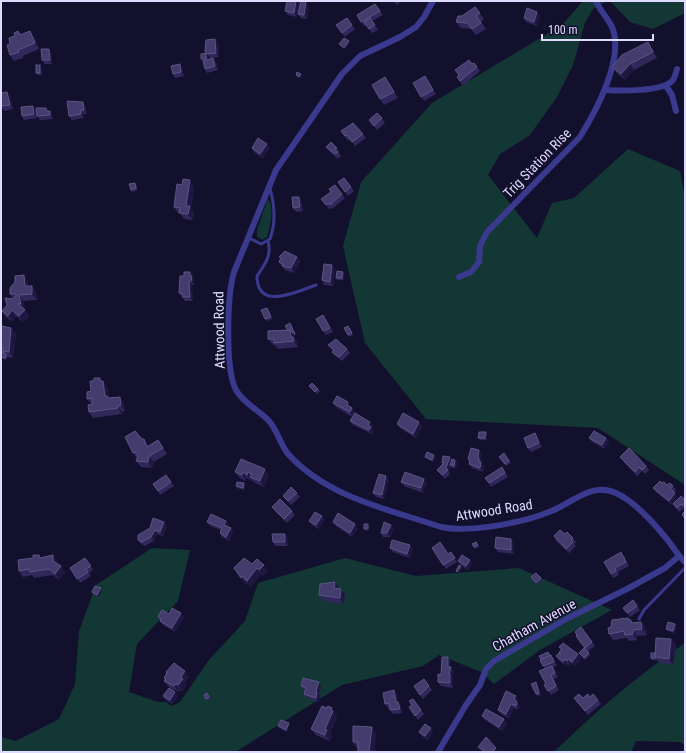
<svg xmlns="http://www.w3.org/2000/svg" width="686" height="753" viewBox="0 0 686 753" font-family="'Roboto Condensed',sans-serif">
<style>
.green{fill:#123734}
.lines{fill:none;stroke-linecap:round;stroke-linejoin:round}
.lane{stroke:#39398e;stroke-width:3}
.street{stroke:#39398e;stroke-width:6}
.wall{fill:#30285b}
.shaded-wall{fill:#1d1741}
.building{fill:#433c6d;stroke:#5b5584}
.labels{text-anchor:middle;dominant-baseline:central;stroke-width:3;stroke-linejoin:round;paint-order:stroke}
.street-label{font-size:14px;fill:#dedbff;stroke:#13102d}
</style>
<rect width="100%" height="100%" fill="#13102d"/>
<g class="green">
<path d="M583 1H607L593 9 585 23 573 65 557 97 530 135 500 154 488 175 537 238 552 203 574 198 628 149 680 171 685 197V485L598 428 426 419 365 343 343 246 361 182 432 103 562 25Z"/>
<path d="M610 1H685V13L653 29 630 22Z"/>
<path d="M268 198C275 210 270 225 267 237L262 240 257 236V230Z"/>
<path d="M152 548 190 550 178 601 137 644 129 692 158 702H166L171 706 180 702 208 661 245 621 258 583 345 558 416 576 519 568 612 610 540 650 494 684 481 672 439 655 423 666 342 685 237 751 232 752H1V737L16 741 59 719 75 684 79 631 96 585Z"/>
<path d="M685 643V745L679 742 636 741 631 752H554C595 712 638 675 685 643Z"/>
</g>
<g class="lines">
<g class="lane">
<path d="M249 238 261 244 270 239C276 222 275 206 270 189"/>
<path d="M268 241C272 256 265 264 257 276 257 312 298 291 316 285"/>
<path d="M639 619 644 610 685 568"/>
</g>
<g class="street">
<path d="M433 1 424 17 416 27 400 37 360 56 342 74 276 170 234 272C227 295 225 370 236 390 243 403 259 410 269 421 278 431 280 445 289 455 329 498 388 509 441 527 469 533 522 523 549 512 572 504 591 481 616 493 635 502 653 522 666 538 673 546 677 555 685 562"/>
<path d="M666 86 672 95 676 111"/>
<path d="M605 90C619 91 664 92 673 80 675 77 676 72 677 69"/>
<path d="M459 277 471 272 479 262 480 246 487 232 580 137C596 111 625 58 612 27 608 18 600 11 596 1"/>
<path d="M438 752 466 705 480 685 486 669 494 661 568 618 627 589 665 568 679 556"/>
</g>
</g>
<g class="wall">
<path d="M300 1 297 17 288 15 285 11Z"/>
<path d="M394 1H401L397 5Z"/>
<path d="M306 2 309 6 307 19 301 18 298 14Z"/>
<path d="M375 4 383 15 372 21 378 30 372 33 366 25 364 26 361 22Z"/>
<path d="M475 7 484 19 481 22 486 29 476 35 471 29 461 28 456 22 462 16Z"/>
<path d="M540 16 537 26 526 22 524 18Z"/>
<path d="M336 25H352L355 29 345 37Z"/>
<path d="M18 31 21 34 34 37 39 49 23 56V58L14 61 10 55V44Z"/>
<path d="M218 43 219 57 210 58 205 51Z"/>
<path d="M652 48 657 58 634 70 625 80 617 73 612 67Z"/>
<path d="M52 53V64H45L42 60Z"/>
<path d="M207 55 208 60 213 58 216 62 218 70 207 73 205 69 203 61 201 59Z"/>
<path d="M474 63 480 71 463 86 457 77Z"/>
<path d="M180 64 182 68 184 76 175 78 173 74Z"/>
<path d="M41 67 42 75H38L36 73Z"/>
<path d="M425 76 436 94 424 101 421 97Z"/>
<path d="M389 83 398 98 384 105 380 99Z"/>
<path d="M10 96 13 109 4 111 1 106Z"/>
<path d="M85 106 87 114H84V118L72 120 69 116Z"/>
<path d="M36 110 37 118 24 120 22 116Z"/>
<path d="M48 111 53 115V119L40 120 37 116Z"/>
<path d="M382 118 385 123 377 130 369 120Z"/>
<path d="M341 131 363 134 366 138 355 146 350 139 348 141Z"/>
<path d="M326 147 337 148 340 152 339 153 341 156 338 159 329 151Z"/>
<path d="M252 148H270L263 158 254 152Z"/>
<path d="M344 178 354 191 348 196 338 183Z"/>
<path d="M136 185 138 190 132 192 131 190Z"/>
<path d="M335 185 345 198 332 209 331 208 329 209 321 199 331 192Z"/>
<path d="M194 187 191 208 194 212 193 220 184 219 180 213H178L174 207Z"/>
<path d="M302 201 303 211 296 212 293 208Z"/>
<path d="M279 257H297L300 261 294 273 285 270 279 262 281 259Z"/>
<path d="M335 269 333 286 324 285 322 280Z"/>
<path d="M190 272 194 280V285H192L193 301H185L179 293 184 276Z"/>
<path d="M344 274V280H337L336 278Z"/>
<path d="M24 275 28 281V286H32L36 292 37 300 23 301 25 310 29 316 23 322 16 316 12 322 6 317 2 311 13 299 10 294Z"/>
<path d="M269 310 272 319 267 321 265 319Z"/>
<path d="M323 315 333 332 326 335 323 331Z"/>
<path d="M290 323 296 336 293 334 295 336V339L298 343V347L278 349 275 345H273L268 339 288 330Z"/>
<path d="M1 328H11L16 334 13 358 7 357 6 360 3 359 1 357 2 352H1Z"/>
<path d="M350 328 353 335 349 337 348 335Z"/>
<path d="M328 345 347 349 350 353 342 361 335 356 332 352 333 351Z"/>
<path d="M100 378 102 381H103L107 387 109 398 124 403 125 411 122 412V414L93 418 89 412 92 405 87 399 91 391 94 381Z"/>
<path d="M309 386 318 389 320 391 317 394Z"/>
<path d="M333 403 351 407 352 408 355 412 352 417 336 407Z"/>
<path d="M350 421 370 422 373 426 372 428 374 431 372 434 353 425Z"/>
<path d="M419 422 422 426 416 438 400 428 397 424Z"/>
<path d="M486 432 487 434V440H480L478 438Z"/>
<path d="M535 433 538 438 542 447 531 452 528 448Z"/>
<path d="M589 438H606L609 442 605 449 592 442Z"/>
<path d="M142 439H144L149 446 158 440 167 454 154 462 152 468 141 467 136 461 137 458 133 453Z"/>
<path d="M504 453 511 463 506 466 499 457Z"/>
<path d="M482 454 481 460 482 462V464L484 466 483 472 472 468 469 464 470 462 468 459Z"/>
<path d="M434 455 435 457 433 462 427 459 425 457Z"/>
<path d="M620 457 646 466 649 470 645 474 642 471 637 476 623 461Z"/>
<path d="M452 459 457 462 456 468H452L451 466 449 472 450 474 445 479 437 470 443 464 442 463Z"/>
<path d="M265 469 269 475 264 487 255 483 252 480V481L247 478 246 481 240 478 235 472Z"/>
<path d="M504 471 508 477 491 487 489 483Z"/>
<path d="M166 475 174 486 160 495 153 484Z"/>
<path d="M386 476 389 480 384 499 376 497 373 493Z"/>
<path d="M424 479 427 483 423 493 404 486 401 482Z"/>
<path d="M662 483 667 485 673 486 676 490 674 492 677 497 672 505 656 492 653 488Z"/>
<path d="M246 485 244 490 237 488 236 486Z"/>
<path d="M297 493 300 497 291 505 286 500 283 496Z"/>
<path d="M685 500V509L684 508 679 512 673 504Z"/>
<path d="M272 507 292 511 295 515 287 523 275 511Z"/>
<path d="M322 516 324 520 319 529 312 525 309 521Z"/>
<path d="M207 522 229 525 228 527 231 528 233 532 229 541 222 537 220 533 221 530 210 526Z"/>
<path d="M333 522 358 529 352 537 336 526Z"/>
<path d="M391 525 394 529 390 537H383L381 533Z"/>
<path d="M167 526 163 536 157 534 154 541 145 546 141 544 138 540V535Z"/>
<path d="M369 526V530L366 531 364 529Z"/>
<path d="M565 534 573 538 576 542 574 544 576 546 569 553 556 541 554 536Z"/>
<path d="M288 538V546H275L273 542Z"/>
<path d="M511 539 513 543 514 554 498 552 495 548Z"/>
<path d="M476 542 479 547 475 549 472 544Z"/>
<path d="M390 548 413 549 410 558 393 552Z"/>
<path d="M432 548 448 553 451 552 457 562 446 569Z"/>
<path d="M39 555 41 558 53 555 57 562V564L65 572 59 580 53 575 34 578 32 575 23 577 19 571 33 558Z"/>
<path d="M624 556 629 566 618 572 619 575 613 578 611 574Z"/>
<path d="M85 558 93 570 89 573 91 576 80 583 70 568Z"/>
<path d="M470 560 472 564 468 570 461 565 458 561Z"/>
<path d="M252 564 268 571 263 576 261 574 251 587 246 582 245 584 234 568Z"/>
<path d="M531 577 541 578 543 580 538 585Z"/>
<path d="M335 582 339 589H341L345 595 344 604 323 601 319 595Z"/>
<path d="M101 588 102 590 99 597 93 594 92 592Z"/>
<path d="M633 600 640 610 630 617 623 608Z"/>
<path d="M158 617H184L175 632 163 625Z"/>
<path d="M628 618 633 623 641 622 646 628 647 635 637 636V640L629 641 627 638 613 640 609 634 611 627Z"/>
<path d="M676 626 675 633 668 631 666 629Z"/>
<path d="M581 627 595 646 587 652 576 636 577 635Z"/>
<path d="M671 639 676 645 673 665 659 663 656 659V660H652L651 658 655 653Z"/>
<path d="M559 647 578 654 581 658 575 666 571 663 570 665 567 664 566 666 559 660 556 656 560 654 559 652 561 650Z"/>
<path d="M579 653H589L590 655 585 660Z"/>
<path d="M549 654 554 659 557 666 553 667 558 677 554 679 559 690 551 695 544 685 546 684 545 669 543 666Z"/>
<path d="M451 661V668L454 671 452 676 453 678V688L441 686 438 682 441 675Z"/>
<path d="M166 672 189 677 185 683 187 685 182 691 180 690 179 692 169 687 164 681 165 680 164 678 167 673Z"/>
<path d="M424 679 432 690 423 699 420 695Z"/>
<path d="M319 682 321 687 319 694 320 696 318 702 307 698 304 694 305 691 304 690 301 686Z"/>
<path d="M537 684 541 695 537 696 536 694Z"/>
<path d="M207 693 211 699 208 701 204 695Z"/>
<path d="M397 694 398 702 401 706 402 713 393 714 390 710V708H388L385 704Z"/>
<path d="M163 696H178L172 704 166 700Z"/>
<path d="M590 697 598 700 601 704 588 715 577 702 583 698Z"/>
<path d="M413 699 424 714 418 720 409 707 412 705Z"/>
<path d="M518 700 517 702 520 707 518 710 514 708 509 718 501 714 498 710Z"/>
<path d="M336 714V715L337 717 330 734 332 736 330 741 316 735 311 729Z"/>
<path d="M482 716 504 719 507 723 502 731 485 720Z"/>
<path d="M290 725 287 732 280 728 278 726Z"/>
<path d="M372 727 376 733 374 752H358V748H357L353 742Z"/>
<path d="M419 732H433L428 740 422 736Z"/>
</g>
<g class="shaded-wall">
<path d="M296 1H300L297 17 294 13Z"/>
<path d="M306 2 309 6 307 19 304 15Z"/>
<path d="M537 12 540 16 537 26 534 22Z"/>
<path d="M30 31 34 37 39 49 35 43Z"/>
<path d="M215 39 218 43 219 57 216 53Z"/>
<path d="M349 41 350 43 345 50 344 48Z"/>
<path d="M648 42 652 48 657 58 653 52Z"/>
<path d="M49 49 52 53V64L50 60Z"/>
<path d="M213 58 216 62 218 70 215 66Z"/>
<path d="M180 64 182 68 184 76 181 72Z"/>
<path d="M630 64 634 70 625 80 621 74Z"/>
<path d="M40 65 41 67 42 75 40 73Z"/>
<path d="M301 74 302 76 301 79 299 77Z"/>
<path d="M385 77 389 83 398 98 394 92Z"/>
<path d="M7 92 10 96 13 109 10 105Z"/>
<path d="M83 102 85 106 87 114 84 110Z"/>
<path d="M33 106 36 110 37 118 34 114Z"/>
<path d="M81 110 84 114V118L81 114Z"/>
<path d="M50 111 53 115V119L50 115Z"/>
<path d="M267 144 270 148 263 158 260 154Z"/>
<path d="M337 148 340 152 339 153 335 149Z"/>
<path d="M190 180 194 187 191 208 194 212 193 220 188 214 186 206Z"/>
<path d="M299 197 302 201 303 211 300 207Z"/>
<path d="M297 257 300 261 294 273 291 268Z"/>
<path d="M332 265 335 269 333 286 330 282Z"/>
<path d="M190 272 194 280V285L191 281 190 276Z"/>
<path d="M343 272 344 274V280L342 278Z"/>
<path d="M24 275 28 281 29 292 25 286Z"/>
<path d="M189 281 192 285 193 301 190 297Z"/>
<path d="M32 286 36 292 37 300 32 294Z"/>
<path d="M19 295 23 301 25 310 21 304Z"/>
<path d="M12 310 16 316 12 322 8 316Z"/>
<path d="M25 310 29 316 23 322 19 316Z"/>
<path d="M11 328 16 334 13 358 9 352Z"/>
<path d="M290 330 295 336V339L298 343V347L291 337Z"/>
<path d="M100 378 103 383V381L107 387 109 397 112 402 105 396 100 381Z"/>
<path d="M120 397 124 403 125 411 121 405Z"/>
<path d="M348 402 351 407 350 409 347 405Z"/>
<path d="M118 406 122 412V414L118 408Z"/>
<path d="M352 408 355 412 352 417 350 412Z"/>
<path d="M370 422 373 426 372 428 374 431 372 434 369 430 368 425Z"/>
<path d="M419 422 422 426 416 438 413 434Z"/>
<path d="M486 432 487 434V440L485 438Z"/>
<path d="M535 433 538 438 542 447 539 443Z"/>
<path d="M606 438 609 442 605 449 602 445Z"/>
<path d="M144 439 148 445 152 453 147 447Z"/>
<path d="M479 450 482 454 481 460 482 462V464L484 466 483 472 480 468 478 457Z"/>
<path d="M434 455 435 457 433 462 432 460Z"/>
<path d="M149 456 154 462 152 468 148 462Z"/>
<path d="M450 457 453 461 450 465 451 466 449 472 446 468Z"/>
<path d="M455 460 457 462 456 468 454 466Z"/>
<path d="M265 469 269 475 264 487 260 481Z"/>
<path d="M243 472 247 478 246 481 242 475Z"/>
<path d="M248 472 252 478 250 477 252 480V481L247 475Z"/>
<path d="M386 476 389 480 384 499 382 495Z"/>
<path d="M424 479 427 483 423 493 421 488Z"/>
<path d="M244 483 246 485 244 490 243 488Z"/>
<path d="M675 493 677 497 672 505 669 501Z"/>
<path d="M322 516 324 520 319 529 316 525Z"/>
<path d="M226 521 229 525 227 529 224 525Z"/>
<path d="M164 522 167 526 163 536 160 532Z"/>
<path d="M355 524 358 529 352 537 350 533Z"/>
<path d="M391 525 394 529 390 537 387 533Z"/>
<path d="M231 528 233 532 229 541 226 537Z"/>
<path d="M155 530 157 534 154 541 151 537Z"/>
<path d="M285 534 288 538V546L285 542Z"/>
<path d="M511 539 513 543 514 554 511 550Z"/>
<path d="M410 545 413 549 410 558 407 554Z"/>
<path d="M53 555 57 562V567L53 561Z"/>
<path d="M470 560 472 564 468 570 466 566Z"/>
<path d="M264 565 268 571 263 576 259 570Z"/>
<path d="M61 566 65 572 59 580 55 574Z"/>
<path d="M461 566 462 568 459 574 457 572Z"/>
<path d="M257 568 261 574 251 587 247 581Z"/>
<path d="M242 576 246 582 245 584 241 578Z"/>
<path d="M335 582 339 588V595L334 588Z"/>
<path d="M101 588 102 590 99 597 97 595Z"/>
<path d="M341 589 345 595 344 604 340 598Z"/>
<path d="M181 613 184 617 175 632 172 628Z"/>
<path d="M641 622 646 628 647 635 642 629Z"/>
<path d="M675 624 676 626 675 633 673 631Z"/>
<path d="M633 630 637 636V640L633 634Z"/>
<path d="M671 639 676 645 673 665 669 659Z"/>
<path d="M578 654 581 658 575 666 572 662Z"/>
<path d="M551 655 554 659 557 666 554 662Z"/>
<path d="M448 657 451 661V668L454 671 452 676 453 678V688L450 683 448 667Z"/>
<path d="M565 659 567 664 566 666 563 662Z"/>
<path d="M568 659 571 663 570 665 567 661Z"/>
<path d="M552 666 555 670 558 677 555 673Z"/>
<path d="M185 671 189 677 185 683 187 685 182 691 178 685 181 677Z"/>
<path d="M551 675 554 679 559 690 556 686Z"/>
<path d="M319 682 321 687 319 694 320 696 318 702 316 698V691Z"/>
<path d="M536 682 537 684 541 695 539 693Z"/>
<path d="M176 684 180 690 179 692 174 686Z"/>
<path d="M394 690 397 694 399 706 396 702Z"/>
<path d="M175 692 178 696 172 704 170 700Z"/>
<path d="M516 696 518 700 517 702 520 707 518 710 516 706 514 698Z"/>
<path d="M398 702 401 706 402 713 400 709Z"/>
<path d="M511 704 514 708 509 718 506 714Z"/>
<path d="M332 708 336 714V715L337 717 330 734 332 736 330 741 325 735V729Z"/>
<path d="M504 719 507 723 502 731 499 727Z"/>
<path d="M289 723 290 725 287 732 286 730Z"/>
<path d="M372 727 376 733 374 752H369Z"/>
<path d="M431 728 433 732 428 740 425 736Z"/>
<path d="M496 748 498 752H492Z"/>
</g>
<g class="building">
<path d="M287 1H296L294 13 285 11Z"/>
<path d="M301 1 306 2 304 15 298 14Z"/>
<path d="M375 4 380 11 361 22 357 15Z"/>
<path d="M475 7 480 13 476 16 481 23 472 29 467 23 456 22 458 16H462Z"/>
<path d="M527 8 537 12 534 22 524 18Z"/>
<path d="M347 18 352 25 342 33 336 25Z"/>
<path d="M370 18 375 25 369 29 364 22Z"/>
<path d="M18 31 20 35 30 31 35 43 18 50 19 52 10 55 7 45 10 44 9 38 15 36 14 33Z"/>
<path d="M344 38 349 41 344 48 339 44Z"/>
<path d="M215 39 216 53 207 54 205 51 206 40Z"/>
<path d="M648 42 653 52 630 64 621 74 612 67 622 55Z"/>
<path d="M41 49H49L50 60H42Z"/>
<path d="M206 53V59H201V54Z"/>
<path d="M213 58 215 66 205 69 203 61Z"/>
<path d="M469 60 472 64 474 63 477 67 460 81 457 77 459 75 455 70Z"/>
<path d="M180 64 181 72 173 74 171 66Z"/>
<rect x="36" y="65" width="4" height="8"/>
<path d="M297 72 301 74 299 77 296 75Z"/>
<path d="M425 76 433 90 421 97 413 83Z"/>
<path d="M385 77 394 92 380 99 372 85Z"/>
<path d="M7 92 10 105 1 106V93Z"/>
<path d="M67 101 83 102 84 110H81V114L69 116Z"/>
<path d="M33 106 34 114 22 116 21 107Z"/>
<path d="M36 108H46L47 111H50V115L37 116Z"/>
<path d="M377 113 382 118 374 126 369 120Z"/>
<path d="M353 123 363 134 352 142 347 135 345 136 341 131Z"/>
<path d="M258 138 267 144 260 154 252 148Z"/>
<path d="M331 142 337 148 335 149 338 152 335 154 326 147Z"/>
<path d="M344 178 351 187 345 192 338 182Z"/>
<path d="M183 179 190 180 186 206H190L188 214 179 213 180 208 174 207 177 184 182 185Z"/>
<path d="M135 183 136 188 131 190 129 184Z"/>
<path d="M335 185 342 194 330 205 328 203 326 205 321 199 331 192 329 189Z"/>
<path d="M292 197H299L300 207 293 208Z"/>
<path d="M285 251 297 257 291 268 282 266 283 264 279 262 281 258 279 257Z"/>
<path d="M324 264 332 265 330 282 322 280Z"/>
<path d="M337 271 343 272 342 278H336Z"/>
<path d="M184 272H190V276H192L191 281H189L190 297H183V294L179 293 180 276H184Z"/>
<path d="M24 275 25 286H32V294L19 295 21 304H18L25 310 19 316 12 310 8 316 2 311 7 305 5 298 13 299 16 296V294H10V288L15 282V276Z"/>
<path d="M267 308 271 317 265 319 261 310Z"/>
<path d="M323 315 330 328 323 331 316 319Z"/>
<path d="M290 323 295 334 292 332 290 330H288L285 326Z"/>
<path d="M2 326 11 328 9 352 3 351V347L1 346V328L2 329Z"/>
<path d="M348 326 352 333 348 335 344 328Z"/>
<path d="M290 330 291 337H293L294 341 274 343V339H268V331Z"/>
<path d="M336 339 347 349 339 357 332 352 334 350 328 345Z"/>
<path d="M2 352H4L6 355 5 358 1 357Z"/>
<path d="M94 378H100V381H103L105 396H107L108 398 120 397 121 405 118 406V408L89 412 88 405 93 404 92 398 87 399V392L91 391 90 381H94Z"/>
<path d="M312 383 318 389 315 392 309 386Z"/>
<path d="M337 396 348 402 347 405 352 408 350 412 333 403Z"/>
<path d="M355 413 370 422 368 425 371 427 369 430 350 421Z"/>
<path d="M403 413 419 422 413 434 397 424Z"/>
<path d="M135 431 142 439H144L147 447 158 440 163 448 149 456 148 462 136 461 138 456 135 452 133 453 125 437Z"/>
<path d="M594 431 606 438 602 445 589 438Z"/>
<path d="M479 432H486L485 438H478Z"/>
<path d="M535 433 539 443 528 448 524 438Z"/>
<path d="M471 448 479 450 478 457 479 458V462H481L480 468 469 464 470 460 468 459Z"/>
<path d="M629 448 646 466 642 470 639 467 635 472 620 457Z"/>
<path d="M427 452 434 455 432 460 425 457Z"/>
<path d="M504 453 509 461 505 464 499 457Z"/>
<path d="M443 456 450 457 446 468 448 470 442 475 437 470 444 463H442Z"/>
<path d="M241 459 265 469 260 481 250 477 252 474 248 472 247 475 243 472 242 475 235 472Z"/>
<path d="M452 459 455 460 454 466 450 465Z"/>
<path d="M502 467 505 473 489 483 485 478Z"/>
<path d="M405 472 424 479 421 488 401 482Z"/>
<path d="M379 474 386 476 382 495 373 493Z"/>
<path d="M166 475 171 482 158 491 153 484Z"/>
<path d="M660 481 662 483 664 482 667 485 670 483 673 486 670 488 675 493 669 501 653 488Z"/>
<path d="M237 482 244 483 243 488 236 486Z"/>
<path d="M291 487 297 493 288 501 283 496Z"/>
<path d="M681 496 685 500V504L683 506 681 504 677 508 673 504Z"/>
<path d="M280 499 292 511 284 519 272 507Z"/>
<path d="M685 511V519L682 514Z"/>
<path d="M315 512 322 516 316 525 309 521Z"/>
<path d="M338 513 355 524 350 533 333 522Z"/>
<path d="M211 514 226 521 224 525 231 528 226 537 220 533 222 528 207 522Z"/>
<path d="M153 518 164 522 160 532 155 530 151 537 142 542 138 540V535L150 528Z"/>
<path d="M384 522 391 525 387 533H381Z"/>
<path d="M364 524H368V528L364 529Z"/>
<path d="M560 530 565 534 567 532 573 538 571 540 573 542 566 549 554 536Z"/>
<path d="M272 534H285V542H273Z"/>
<path d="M496 537 511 539V550L495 548Z"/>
<path d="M392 540 410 545 407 554 390 548Z"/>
<path d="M440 542 448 554 451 552 455 558 443 565 432 548Z"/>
<path d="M476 542 478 545 474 547 472 544Z"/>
<path d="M621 552 626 562 615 568 616 571 611 574 604 562Z"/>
<path d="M33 555H39L40 558 53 555V561L61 566 55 574 49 569 30 572 29 569 19 571 18 560 33 558Z"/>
<path d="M462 555 470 560 466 566 458 561Z"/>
<path d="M85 558 91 566 86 569 88 572 77 579 70 568Z"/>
<path d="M244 558 252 564 257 559 264 565 259 570 257 568 247 581 242 576 241 578 234 568Z"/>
<path d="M459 565 461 566 457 572 456 571Z"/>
<path d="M536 573 541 578 536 583 531 577Z"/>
<path d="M335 582 334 588 341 589 340 598 319 595 320 584Z"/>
<path d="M95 586 101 588 97 595 92 592Z"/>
<path d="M633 600 637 606 627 613 623 608Z"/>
<path d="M172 608 181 613 172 628 160 621 161 619 158 617 162 610 169 614Z"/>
<path d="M628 618 629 620H631V623L641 622 642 629 633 630V634L625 635 624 631 609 634 608 628 611 627 612 620Z"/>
<path d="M668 622 675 624 673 631 666 629Z"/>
<path d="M581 627 592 642 585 648 576 636 577 635 575 632Z"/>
<path d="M656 638 671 639 669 659 655 657Z"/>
<path d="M563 643 578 654 572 662 568 659 567 661 565 659 563 662 556 656 559 653 561 654 559 652 562 649 559 647Z"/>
<path d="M584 648 589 653 584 658 579 653Z"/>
<path d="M548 652 550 656 541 659 539 656Z"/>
<rect x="651" y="653" width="4" height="5"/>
<path d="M551 655 554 662 543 666 540 660Z"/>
<path d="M442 657H448V667H451L449 674H450V683L438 682V674L441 675Z"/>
<path d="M174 663 185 671 181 677 183 679 178 685 176 684 174 686 164 681 166 679 164 678 167 673 166 672Z"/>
<path d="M552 666 555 673 551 675 556 686 548 691 544 685 546 684 539 671Z"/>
<path d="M303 678 319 682 316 691 317 692 316 698 304 694 306 688 301 686Z"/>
<path d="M424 679 429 686 420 695 414 686Z"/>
<path d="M536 682 539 693 536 694 531 684Z"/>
<path d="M169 688 175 692 170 700 163 696Z"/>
<path d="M394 690 396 702H398L400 709 390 710 389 703 385 704 383 693Z"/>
<path d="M506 691 516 696 514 698 517 703 516 706 511 704 506 714 498 710Z"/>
<path d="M207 693 209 697 206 699 204 695Z"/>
<path d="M579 694 583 698 588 694 590 697 593 694 598 700 585 711 574 698Z"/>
<path d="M413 699 421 710 415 716 409 707 412 705 409 701Z"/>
<path d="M322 706 327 708 328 706 332 708 331 710 333 711 325 729 327 730 325 735 311 729Z"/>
<path d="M486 709 504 719 499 727 482 716Z"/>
<path d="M281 720 289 723 286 730 278 726Z"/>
<path d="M425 724 431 728 425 736 419 732Z"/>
<path d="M353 726 372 727 369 752H358V742H353Z"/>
<path d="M486 737 496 748 492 752H485L478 747Z"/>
</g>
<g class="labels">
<g class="street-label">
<text transform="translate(537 163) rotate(-46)">Trig Station Rise</text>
<text transform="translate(219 330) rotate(-91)">Attwood Road</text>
<text transform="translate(494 510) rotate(-9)">Attwood Road</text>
<text transform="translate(534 625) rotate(-29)">Chatham Avenue</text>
</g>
</g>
<rect width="686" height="753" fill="none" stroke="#dedbff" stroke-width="4"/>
<path d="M542 34v6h111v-6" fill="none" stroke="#dedbff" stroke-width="2"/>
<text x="548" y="34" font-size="12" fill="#dedbff" stroke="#13102d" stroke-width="3" paint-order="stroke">100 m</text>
</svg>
